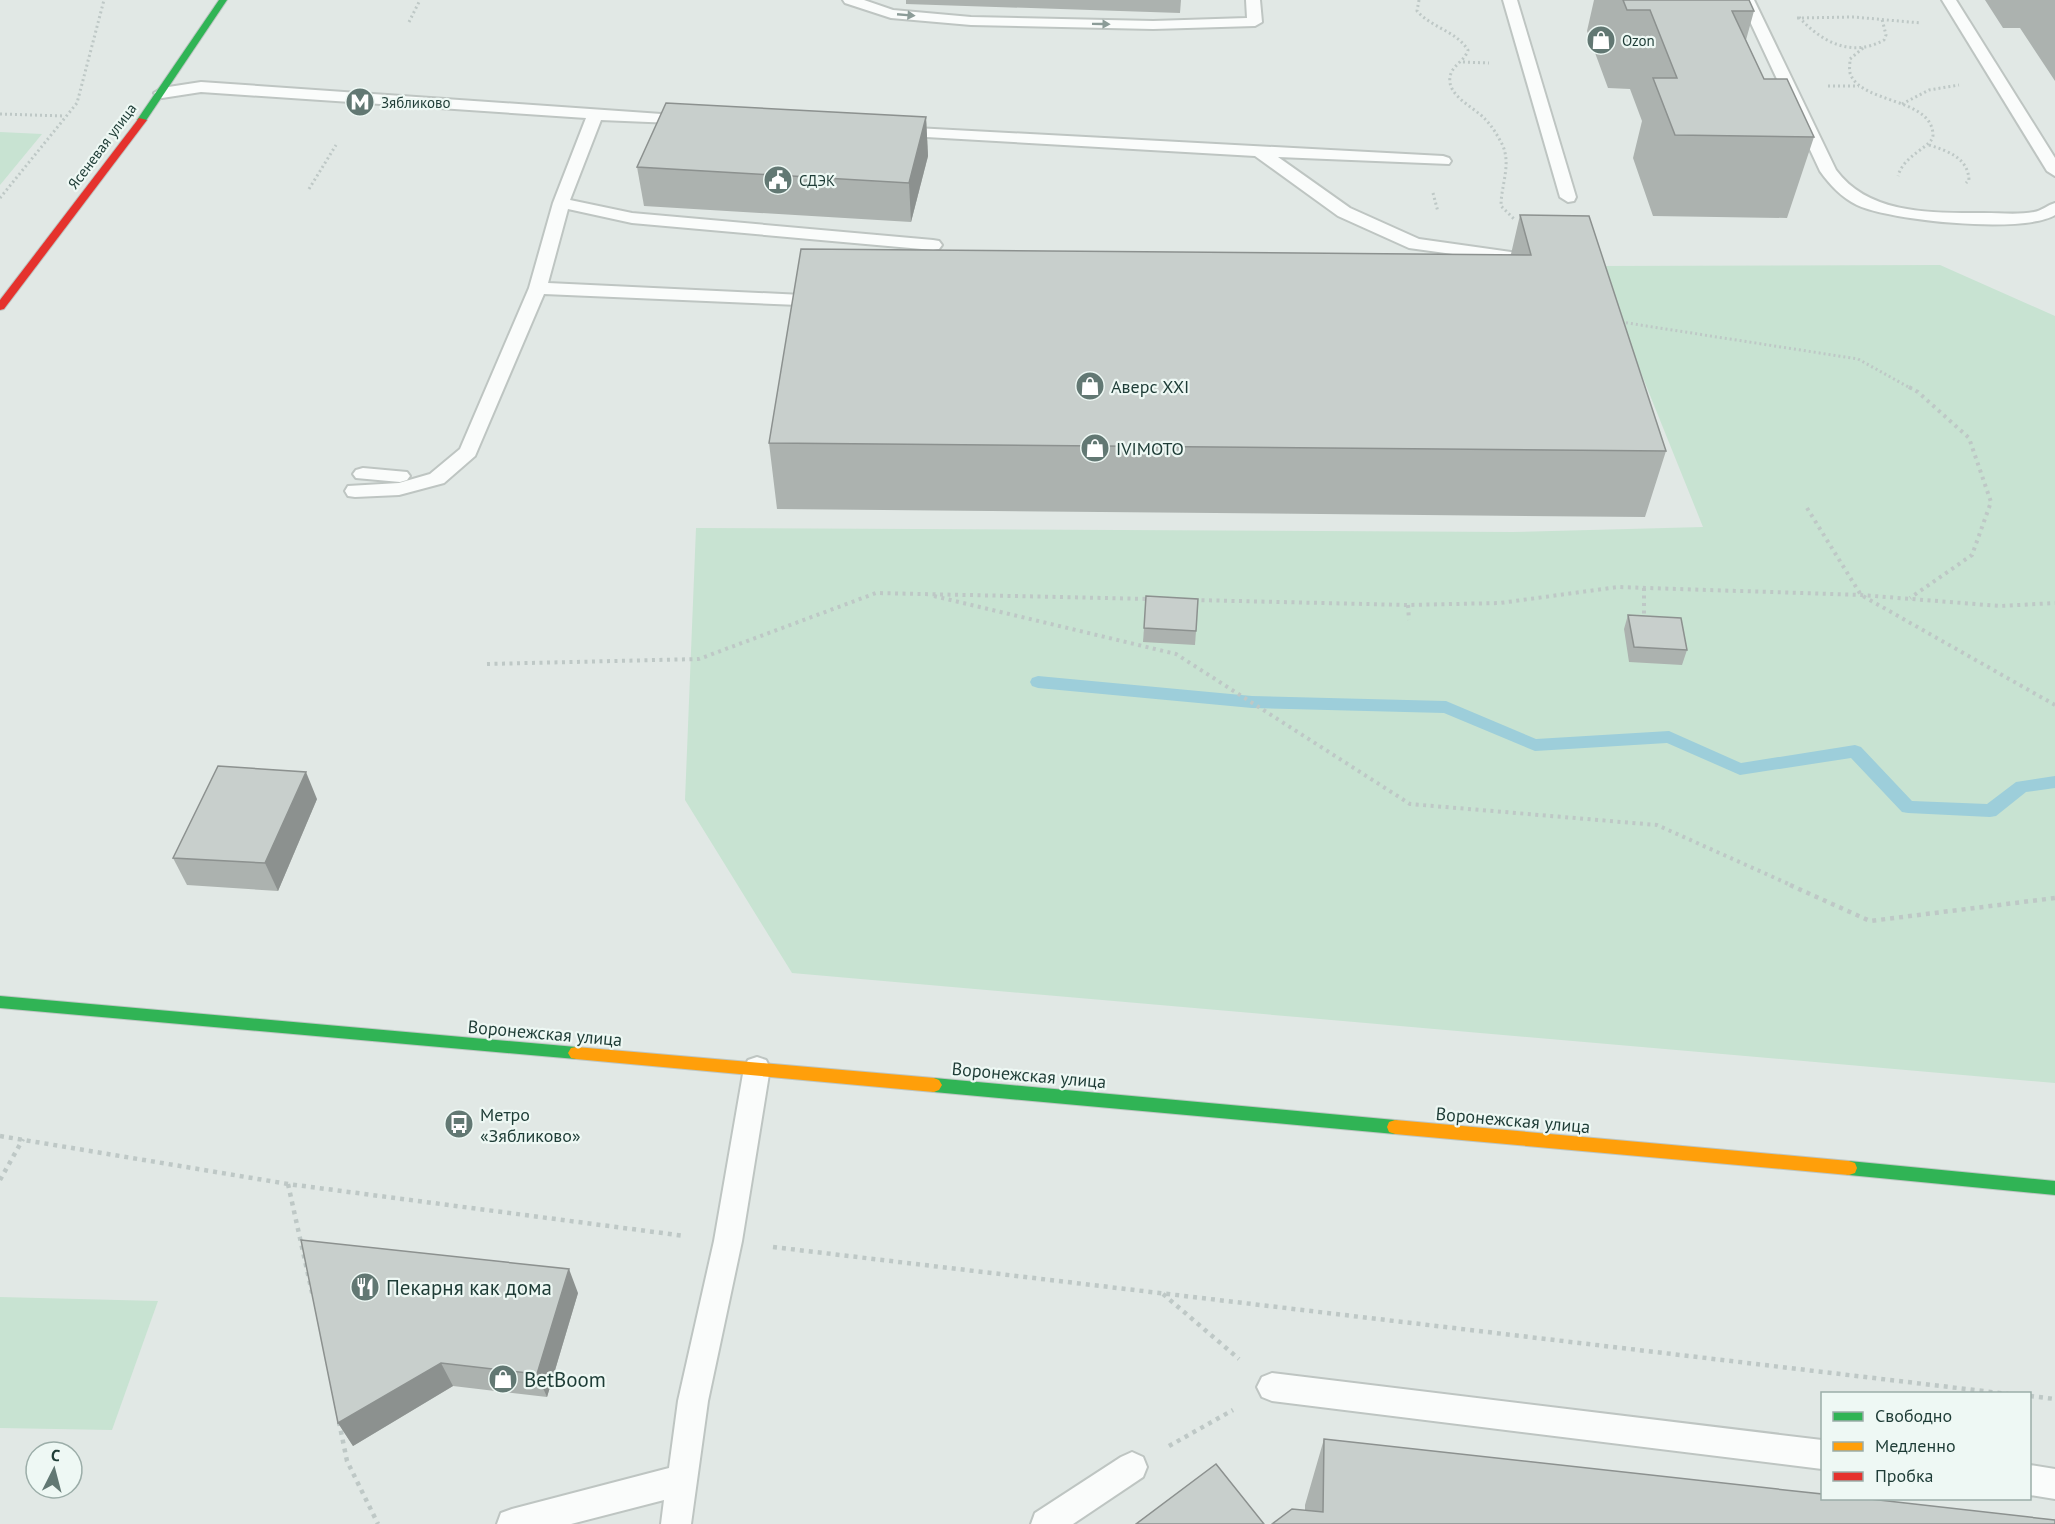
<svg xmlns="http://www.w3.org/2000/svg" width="2055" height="1524" viewBox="0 0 2055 1524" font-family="'PT Sans',sans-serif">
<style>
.green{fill:#c8e3d2}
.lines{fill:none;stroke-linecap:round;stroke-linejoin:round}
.stream{fill:#9dceda;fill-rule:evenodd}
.lane-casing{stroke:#bec5c2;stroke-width:4}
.fast-casing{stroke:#bdc6c3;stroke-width:2}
.slow-casing{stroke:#bdc6c3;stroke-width:2}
.jam-casing{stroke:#bdc6c3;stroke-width:2}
.path-far2{stroke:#bec8c6;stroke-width:3;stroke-dasharray:2 3;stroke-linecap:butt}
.path-far1{stroke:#bec8c6;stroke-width:4;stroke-dasharray:3 4.5;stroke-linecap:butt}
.path{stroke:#bec8c6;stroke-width:4.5;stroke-dasharray:4 5;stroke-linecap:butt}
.lane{fill:#fafcfb;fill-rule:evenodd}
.fast{fill:#30b455;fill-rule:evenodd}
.slow{fill:#ff9f0a;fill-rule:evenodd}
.jam{fill:#e5322d;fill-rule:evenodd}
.wall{fill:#acb2af}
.shaded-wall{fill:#8c918f}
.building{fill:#c8cfcc;stroke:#8c918f;stroke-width:1.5}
.oneway{fill:#8c9c98}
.labels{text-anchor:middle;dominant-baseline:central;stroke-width:4.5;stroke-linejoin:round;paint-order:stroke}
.far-poi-label{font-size:15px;fill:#1e3c36;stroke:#eef8f4;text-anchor:start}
.far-street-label{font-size:15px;fill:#1e3c36;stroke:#eef8f4}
.poi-label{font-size:18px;fill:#1e3c36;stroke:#eef8f4;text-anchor:start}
.street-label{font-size:18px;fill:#1e3c36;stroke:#eef8f4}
.near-poi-label{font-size:21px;fill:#1e3c36;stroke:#eef8f4;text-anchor:start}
</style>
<rect width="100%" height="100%" fill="#e1e8e5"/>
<g class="green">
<path d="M0 132 42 134 0 185Z"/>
<path d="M1940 265 2055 316V1083L792 973 685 800 696 528 1513 532 1703 527 1598 266Z"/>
<path d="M0 1297 158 1301 112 1430 0 1428Z"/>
</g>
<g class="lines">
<path class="stream" d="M1038 676 1252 696 1446 701 1536 739 1669 731 1741 763 1855 745 1861 747 1912 801 1987 804 2016 782 2055 776V788L2026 792 1996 816 1990 817 1908 813 1902 812 1851 758 1740 775 1667 743 1535 751 1444 713 1252 708 1038 688 1032 686 1030 682 1032 678Z"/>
<g class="lane-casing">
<g id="lane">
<path d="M843 0H864L893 10 971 17 1153 21 1247 18 1246 0H1260L1262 22 1255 26 1153 29 971 25 891 18 845 3Z"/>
<path d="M1503 0H1517L1576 197 1574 201 1568 202 1560 197Z"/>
<path d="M1740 0H1754L1836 170C1869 215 1932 213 1984 213 2000 213 2018 215 2034 212 2041 211 2048 205 2055 203V215C2024 234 1891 221 1857 205 1841 197 1830 185 1820 171Z"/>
<path d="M1942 0H1956L2055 158V176L2047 171Z"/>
<path d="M201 82 690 116 696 118 698 121 696 124 601 120 570 200 632 213 933 240 939 241 942 245 939 249 933 250 632 223 568 209 548 283 823 296 829 297 832 301 829 305 823 306 544 294 475 456 444 483 399 495 355 497 348 496 345 491 348 486 399 483 430 474 460 449 529 288 553 203 586 118 201 92 162 98 154 93 162 88Z"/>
<path d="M897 127 1443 156 1449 158 1451 161 1449 164 1278 157 1350 208 1419 239 1518 253 1524 254 1527 258 1524 262 1518 263 1409 248 1338 216 1255 156 891 135 889 132Z"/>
<path d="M363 468 407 472 410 476 407 480 400 482 356 478 353 474 356 470Z"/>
<path d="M757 1057 766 1060 770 1068 742 1241 708 1401 691 1524H661L664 1500 571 1524H497L501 1513 512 1509 669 1468 678 1401 714 1241 744 1068 748 1060Z"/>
<path d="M1272 1373 1822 1440V1469L1272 1401 1262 1397 1257 1387 1262 1377Z"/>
<path d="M1132 1452 1143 1457 1147 1467 1143 1477 1073 1524H1031L1035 1513 1121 1457Z"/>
<path d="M2030 1465 2055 1469V1499L2030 1495Z"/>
</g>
</g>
<g class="fast-casing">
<g id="fast">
<path d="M219 0H227L145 122H139L137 120Z"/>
<path d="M0 996 576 1047 581 1048 584 1053 581 1058 576 1059 0 1008Z"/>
<path d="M934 1078 1395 1120 1401 1122 1403 1127 1401 1132 1395 1134 934 1092 929 1090 926 1085 929 1080Z"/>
<path d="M1849 1161 2055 1181V1195L1849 1175 1843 1173 1841 1168 1843 1163Z"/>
</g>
</g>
<g class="slow-casing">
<g id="slow">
<path d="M576 1047 934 1078 939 1080 942 1085 939 1090 934 1092 576 1059 571 1058 568 1053 571 1048Z"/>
<path d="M1395 1120 1849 1161 1855 1163 1857 1168 1855 1173 1849 1175 1395 1134 1389 1132 1387 1127 1389 1122Z"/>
</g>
</g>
<g class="jam-casing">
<path id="jam" d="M139 118 147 120 4 309 0 310V300Z"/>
</g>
<g class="path-far2">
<path d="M1419 0 1417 11C1432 28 1456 31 1468 50 1465 61 1452 65 1450 77 1447 96 1474 107 1485 119 1492 126 1498 136 1503 146 1511 166 1501 185 1501 206L1515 220"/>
<path d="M1799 17C1821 42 1852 58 1884 40L1886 35 1882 19"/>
<path d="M1797 18 1854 17 1921 23"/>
<path d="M409 22 420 0"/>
<path d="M1863 48 1850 59C1850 63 1849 69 1850 73 1860 104 1932 97 1933 135 1933 147 1904 154 1898 176"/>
<path d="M1463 62 1489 63"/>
<path d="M1828 86H1859"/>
<path d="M1902 104 1929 90 1959 85"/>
<path d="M0 114 65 116"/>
<path d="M1929 145C1948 151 1968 158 1969 180L1966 183"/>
<path d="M309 189 336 145"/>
<path d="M1433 193 1438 212"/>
<path d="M0 198 77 103 104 0"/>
<path d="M1621 322 1858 359 1912 389"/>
</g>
<g class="path-far1">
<path d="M1909 387 1918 392 1969 438 1991 502 1972 555 1910 598"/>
<path d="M1807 508 1861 595 2055 705"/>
<path d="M1644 588V620"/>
<path d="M934 596 1176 654 1410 804 1657 825 1793 886"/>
<path d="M1194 600 1408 605 1500 603 1618 587 1861 595 2000 606 2055 603"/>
<path d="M1408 605 1409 620"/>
<path d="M487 664 699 659 876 593 1150 599"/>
</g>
<g class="path">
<path d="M1790 885 1870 921 2055 898"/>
<path d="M0 1136 288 1184 685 1236"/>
<path d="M0 1180 23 1139"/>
<path d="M288 1184 313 1297"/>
<path d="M773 1247 2008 1394"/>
<path d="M1163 1294 1239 1359"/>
<path d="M2030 1396 2055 1399"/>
<path d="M339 1422 347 1461 378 1524"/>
<path d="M1169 1446 1233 1410"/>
</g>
<use href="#lane" class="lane"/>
<use href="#fast" class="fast"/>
<use href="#slow" class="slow"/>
<use href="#jam" class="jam"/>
</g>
<g class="wall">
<path d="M906 0H1181L1180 13 906 4Z"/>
<path d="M1594 0H1749L1754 11 1746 40 1764 79 1814 137 1787 218 1653 216 1633 158 1642 121 1630 89 1608 88 1587 31Z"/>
<path d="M1985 0H2055V81L2020 28H2003Z"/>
<path d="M926 117 928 156 911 222 644 206 637 167Z"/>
<path d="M1520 215 1666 451 1645 517 777 509 769 443 1511 254Z"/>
<path d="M1628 615 1687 650 1682 665 1629 662 1624 629Z"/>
<path d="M1144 628 1196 631 1195 645 1143 642Z"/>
<path d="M317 799 278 891 187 885 173 858Z"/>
<path d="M301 1240 578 1293 547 1397 453 1386 353 1446 338 1423Z"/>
<path d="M1324 1439 2055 1520 1272 1524 1305 1511V1505Z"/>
</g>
<g class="shaded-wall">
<path d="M926 117 928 156 911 222 909 183Z"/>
<path d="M306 772 317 799 278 891 265 863Z"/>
<path d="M569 1269 578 1293 547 1397 537 1374Z"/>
<path d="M441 1363 453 1386 353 1446 338 1423Z"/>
</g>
<g class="building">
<path d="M1623 0H1749L1754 11H1732L1764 79H1787L1814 137 1675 135 1653 78H1677L1650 10H1627Z"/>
<path d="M666 103 926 117 909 183 637 167Z"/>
<path d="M1520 215 1589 216 1666 451 769 443 801 249 1531 255Z"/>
<path d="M1146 596 1198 599 1196 631 1144 628Z"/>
<path d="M1628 615 1681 618 1687 650 1634 647Z"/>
<path d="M218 766 306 772 265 863 173 858Z"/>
<path d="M301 1240 569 1269 537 1374 441 1363 338 1423Z"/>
<path d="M1324 1439 1822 1494V1498H1861L2055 1520V1524H1272L1292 1509 1323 1512Z"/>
<path d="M1216 1464 1264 1524H1136Z"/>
</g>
<defs><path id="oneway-solid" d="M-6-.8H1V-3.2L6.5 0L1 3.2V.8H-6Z" transform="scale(1.5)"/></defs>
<g class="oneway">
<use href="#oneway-solid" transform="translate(906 15) rotate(5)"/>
<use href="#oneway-solid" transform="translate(1101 24) rotate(1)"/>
</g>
<defs>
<g id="shop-disc" transform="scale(1.5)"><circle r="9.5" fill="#627873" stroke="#eef8f4"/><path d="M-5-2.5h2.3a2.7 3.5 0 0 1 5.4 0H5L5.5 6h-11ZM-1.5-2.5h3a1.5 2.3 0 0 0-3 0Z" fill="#fff"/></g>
<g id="metro-disc" transform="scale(1.5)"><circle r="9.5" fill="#627873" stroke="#eef8f4"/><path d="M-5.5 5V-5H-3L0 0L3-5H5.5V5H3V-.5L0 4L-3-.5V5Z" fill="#fff"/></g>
<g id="civic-disc" transform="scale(1.5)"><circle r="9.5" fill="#627873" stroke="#eef8f4"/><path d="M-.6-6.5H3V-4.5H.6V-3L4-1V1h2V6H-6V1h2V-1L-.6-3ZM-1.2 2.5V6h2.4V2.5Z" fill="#fff"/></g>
<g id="bus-disc" transform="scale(1.5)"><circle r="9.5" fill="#627873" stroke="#eef8f4"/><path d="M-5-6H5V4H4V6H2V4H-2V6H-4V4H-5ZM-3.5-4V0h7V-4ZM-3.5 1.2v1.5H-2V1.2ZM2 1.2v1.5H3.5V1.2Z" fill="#fff"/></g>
<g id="restaurant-disc" transform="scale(1.5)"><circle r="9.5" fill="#627873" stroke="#eef8f4"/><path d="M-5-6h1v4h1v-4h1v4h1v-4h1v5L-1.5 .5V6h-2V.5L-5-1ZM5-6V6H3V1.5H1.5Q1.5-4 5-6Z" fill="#fff"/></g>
</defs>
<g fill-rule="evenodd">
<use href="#shop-disc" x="1601" y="40"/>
<use href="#metro-disc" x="360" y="102"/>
<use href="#civic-disc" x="778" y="180"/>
<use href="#shop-disc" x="1090" y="386"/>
<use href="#shop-disc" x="1095" y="448"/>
<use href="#bus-disc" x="459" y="1124"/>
<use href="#restaurant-disc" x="365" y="1287"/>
<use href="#shop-disc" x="503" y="1379"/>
</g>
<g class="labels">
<g class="far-poi-label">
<text x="1622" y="40">Ozon</text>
<text x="381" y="102">Зябликово</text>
<text x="799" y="180">СДЭК</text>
</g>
<g class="far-street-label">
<text transform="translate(102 146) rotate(-53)">Ясеневая улица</text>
</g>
<g class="poi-label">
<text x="1111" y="386">Аверс XXI</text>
<text x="1116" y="448">IVIMOTO</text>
<text x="480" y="1114">Метро<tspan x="480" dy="21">«Зябликово»</tspan></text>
</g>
<g class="street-label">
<text transform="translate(545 1033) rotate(5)">Воронежская улица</text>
<text transform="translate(1029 1075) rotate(5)">Воронежская улица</text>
<text transform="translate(1513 1120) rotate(5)">Воронежская улица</text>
</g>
<g class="near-poi-label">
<text x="386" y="1287">Пекарня как дома</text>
<text x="524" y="1379">BetBoom</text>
</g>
</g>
<rect x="1821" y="1392" width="210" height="108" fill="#eef8f4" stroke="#9bada8" stroke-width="1.5"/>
<rect x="1833" y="1412" width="30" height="9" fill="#30b455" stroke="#9bada8" stroke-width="1.5"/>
<text x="1875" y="1422" font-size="18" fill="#1e3c36">Свободно</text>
<rect x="1833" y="1442" width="30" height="9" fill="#ff9f0a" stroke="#9bada8" stroke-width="1.5"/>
<text x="1875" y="1452" font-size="18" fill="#1e3c36">Медленно</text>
<rect x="1833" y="1472" width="30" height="9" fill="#e5322d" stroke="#9bada8" stroke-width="1.5"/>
<text x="1875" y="1482" font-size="18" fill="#1e3c36">Пробка</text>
<g transform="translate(54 1470) rotate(6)"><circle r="28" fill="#eef8f4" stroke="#9bada8" stroke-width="1.5"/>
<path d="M0-4.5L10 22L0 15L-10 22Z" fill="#627873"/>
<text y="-9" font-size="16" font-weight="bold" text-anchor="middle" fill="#1e3c36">С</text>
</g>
</svg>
